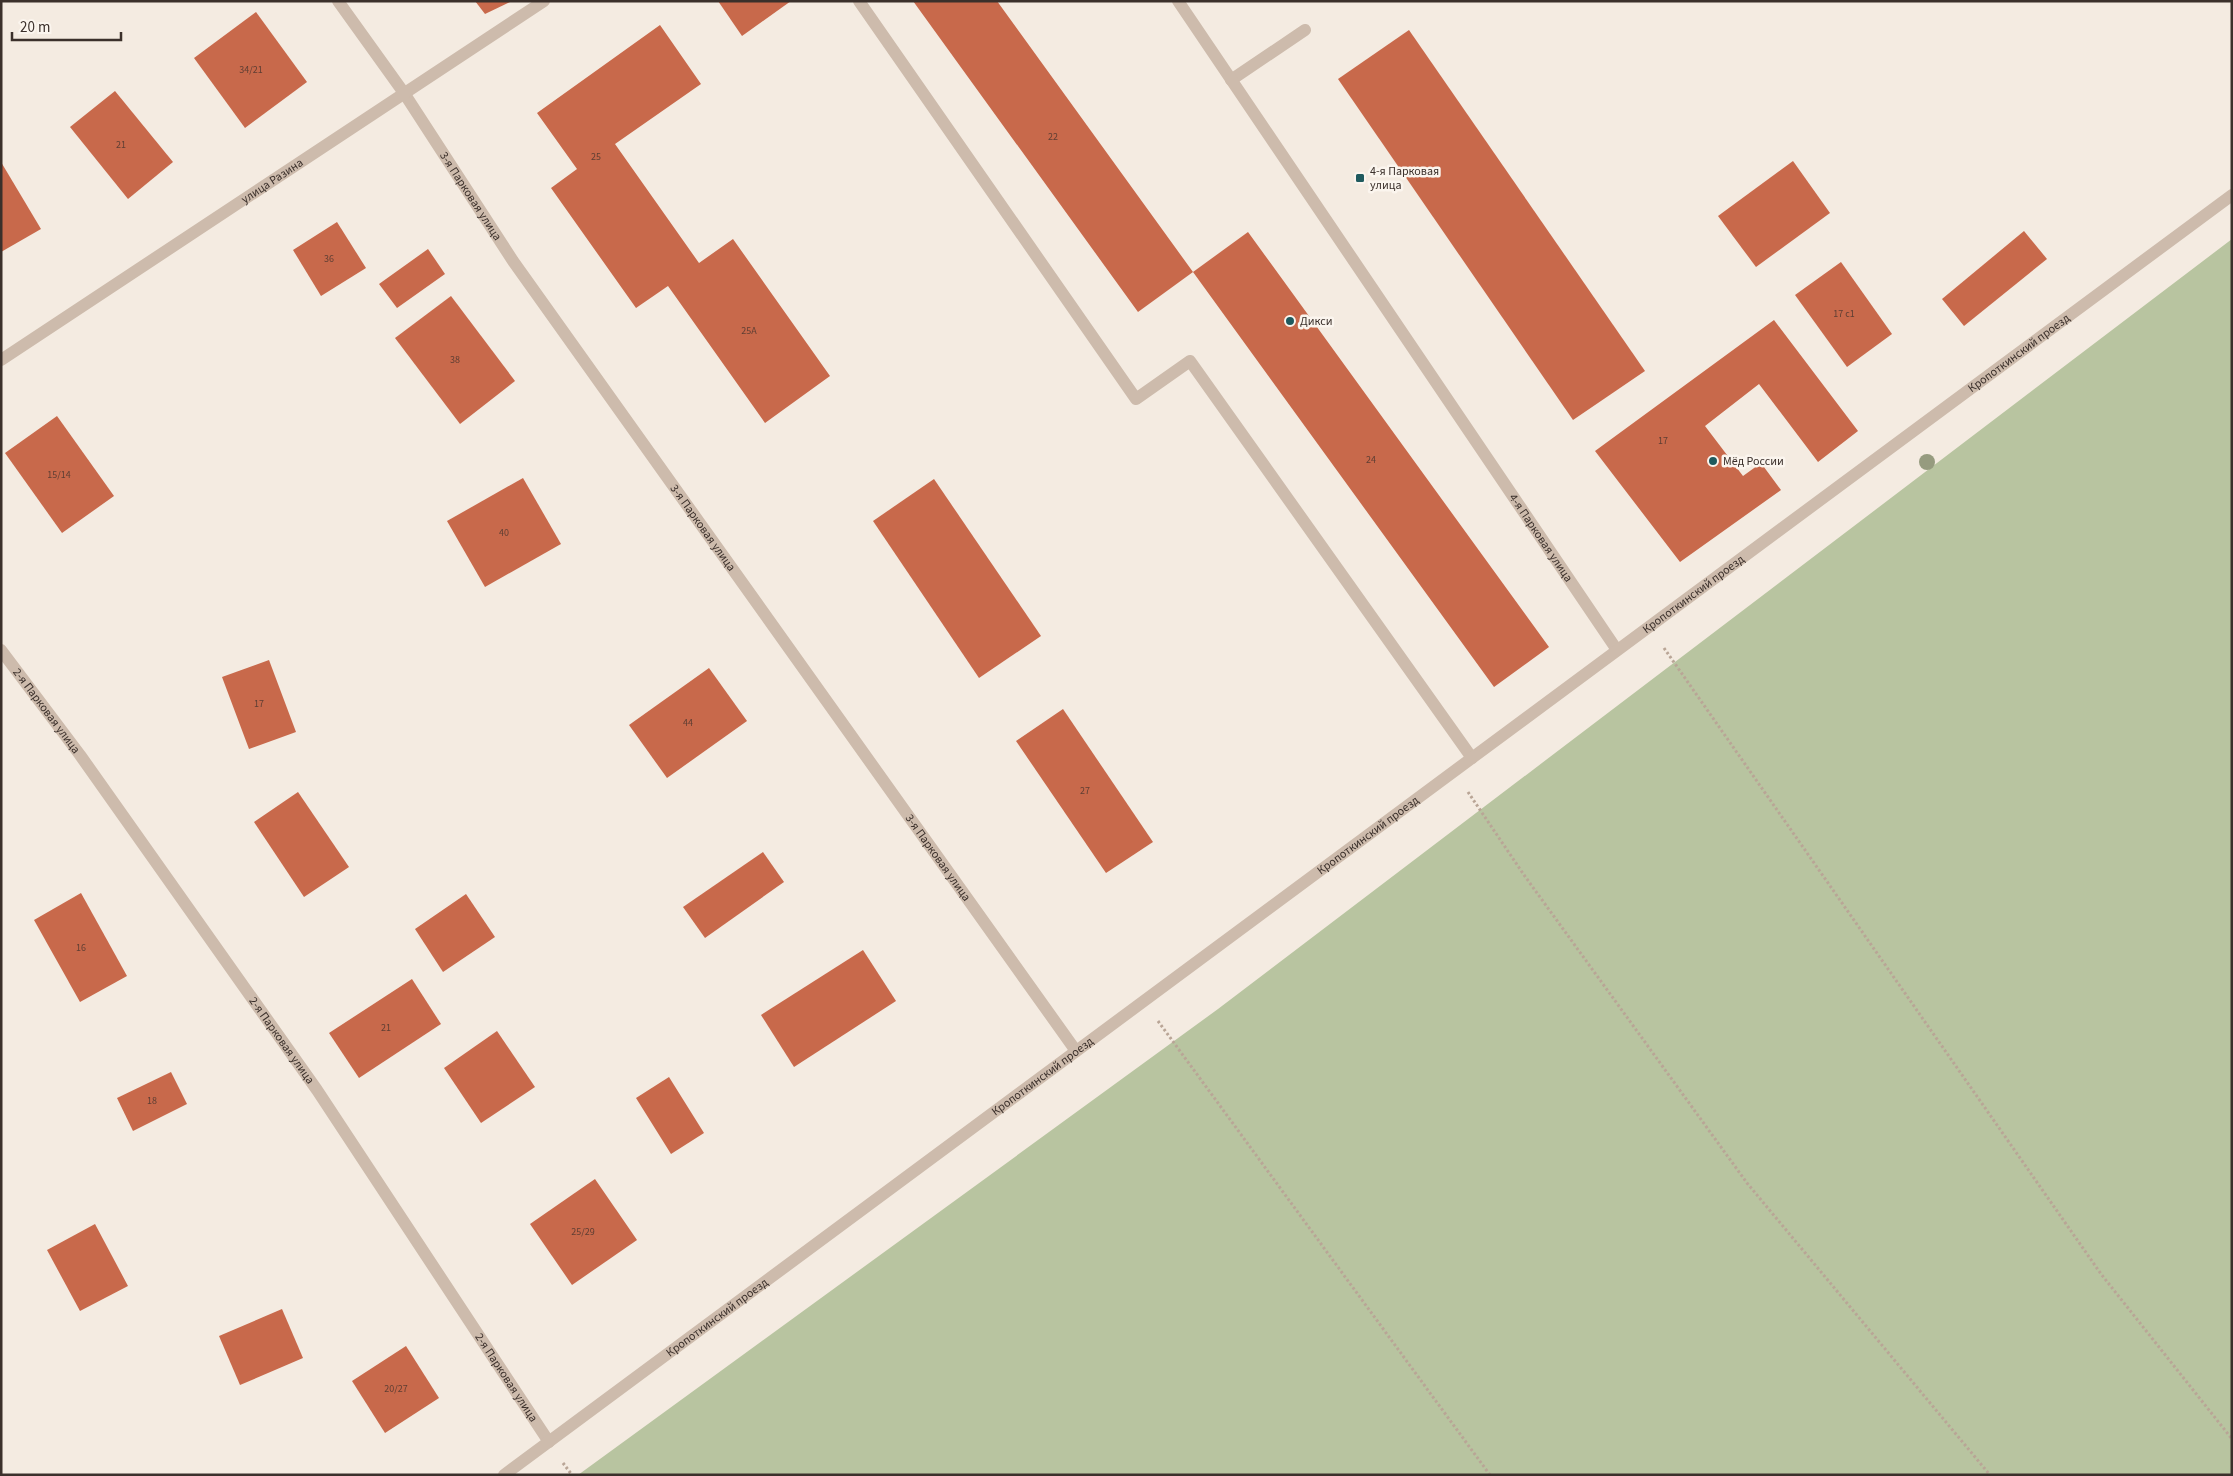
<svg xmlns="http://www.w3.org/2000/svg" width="2233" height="1476" viewBox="0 0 2233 1476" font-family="'Source Sans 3',sans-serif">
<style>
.green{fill:#b8c4a0}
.building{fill:#c8694b}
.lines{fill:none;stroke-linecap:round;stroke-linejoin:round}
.path{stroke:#b9a596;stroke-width:3;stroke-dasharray:2.5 2.5;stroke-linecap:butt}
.service{stroke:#cdbbac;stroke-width:12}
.minor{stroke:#cdbbac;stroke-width:12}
.tree{fill:#969b7f}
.poi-dot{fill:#1f5a5e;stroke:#fbf5ee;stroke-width:2}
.labels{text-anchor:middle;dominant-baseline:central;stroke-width:5;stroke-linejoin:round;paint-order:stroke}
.number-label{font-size:10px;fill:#5e3e33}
.poi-label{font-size:12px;fill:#3b302b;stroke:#fbf5ee;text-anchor:start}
.street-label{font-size:12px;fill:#3b302b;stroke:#fbf5ee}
</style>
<rect width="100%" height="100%" fill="#f4ebe1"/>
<path class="green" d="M2232 239V1475H578L1218 1009Z"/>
<g class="building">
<path d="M475 1H512L485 14Z"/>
<path d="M718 1H791L742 36Z"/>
<path d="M913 1H997L1193 272 1248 232 1549 647 1494 687 1193 272 1138 312Z"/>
<path d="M256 12 307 82 245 128 194 58Z"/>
<path d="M660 25 701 84 615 144 699 263 733 239 830 376 765 423 668 286 636 308 551 188 577 169 537 113Z"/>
<path d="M1409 30 1645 371 1573 420 1338 79Z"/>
<path d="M115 91 173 162 128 199 70 127Z"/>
<path d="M1793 161 1830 213 1756 267 1718 216Z"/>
<path d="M1 162 41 229 1 252Z"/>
<path d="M337 222 366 268 321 296 293 250Z"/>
<path d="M2024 231 2047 259 1964 326 1942 299Z"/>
<path d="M428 249 445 274 397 308 379 284Z"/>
<path d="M1841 262 1892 334 1847 367 1795 295Z"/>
<path d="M451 296 515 381 460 424 395 338Z"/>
<path d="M1774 320 1858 431 1818 462 1759 384 1705 426 1743 476 1761 463 1781 490 1680 562 1595 451Z"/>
<path d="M57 416 114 496 62 533 5 453Z"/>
<path d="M523 478 561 544 485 587 447 521Z"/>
<path d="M934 479 1041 636 979 678 873 521Z"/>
<path d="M269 660 296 732 249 749 222 677Z"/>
<path d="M709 668 747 721 667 778 629 725Z"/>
<path d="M1063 709 1153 842 1106 873 1016 741Z"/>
<path d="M298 792 349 867 304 897 254 822Z"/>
<path d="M763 852 784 882 705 938 683 907Z"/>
<path d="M81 893 127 976 80 1002 34 920Z"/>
<path d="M466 894 495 937 443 972 415 929Z"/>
<path d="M863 950 896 1001 794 1067 761 1015Z"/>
<path d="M412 979 441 1024 359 1078 329 1033Z"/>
<path d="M497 1031 535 1087 481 1123 444 1068Z"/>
<path d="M171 1072 187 1104 133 1131 117 1098Z"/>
<path d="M669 1077 704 1133 671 1154 636 1098Z"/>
<path d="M595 1179 637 1240 572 1285 530 1224Z"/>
<path d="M95 1224 128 1286 80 1311 47 1250Z"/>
<path d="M282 1309 303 1358 240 1385 219 1336Z"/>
<path d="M406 1346 439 1398 385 1433 352 1381Z"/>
</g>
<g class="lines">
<g class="path">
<path d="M1664 648 2101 1274 2232 1439"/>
<path d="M1468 792 1524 875 1747 1183 1990 1475"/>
<path d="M1158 1021 1490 1475"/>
<path d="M563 1463 572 1475"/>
</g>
<g class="service">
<path d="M859 1 1136 399 1190 361 1472 758"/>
<path d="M1231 80 1305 30"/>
</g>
<g class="minor">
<path id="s1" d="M338 1 404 93 513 261 1076 1051"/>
<path id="s2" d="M1178 1 1617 650"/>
<path id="s3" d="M1 360 544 1"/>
<path id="s4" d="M1 650 80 755 317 1090 549 1442"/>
<path id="s5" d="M504 1475 2232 195"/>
</g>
</g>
<circle class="tree" cx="1927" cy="462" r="8"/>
<g class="poi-dot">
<rect x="1355" y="173" width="10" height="10" rx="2.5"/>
<circle cx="1290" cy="321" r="5"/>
<circle cx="1713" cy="461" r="5"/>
</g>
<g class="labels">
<g class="number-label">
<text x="251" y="70">34/21</text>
<text x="1053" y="137">22</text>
<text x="121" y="145">21</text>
<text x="596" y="157">25</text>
<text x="329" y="259">36</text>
<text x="1844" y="314">17 с1</text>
<text x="749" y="331">25А</text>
<text x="455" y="360">38</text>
<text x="1663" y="441">17</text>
<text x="1371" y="460">24</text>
<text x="59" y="475">15/14</text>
<text x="504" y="533">40</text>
<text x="259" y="704">17</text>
<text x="688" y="723">44</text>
<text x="1085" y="791">27</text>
<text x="81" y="948">16</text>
<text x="386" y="1028">21</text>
<text x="152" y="1101">18</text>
<text x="583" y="1232">25/29</text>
<text x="396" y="1389">20/27</text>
</g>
<g class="poi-label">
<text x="1370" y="171">4-я Парковая<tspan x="1370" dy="14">улица</tspan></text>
<text x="1300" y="321">Дикси</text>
<text x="1723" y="461">Мёд России</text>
</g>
<g class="street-label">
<text stroke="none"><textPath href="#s3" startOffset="325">улица Разина</textPath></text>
<text stroke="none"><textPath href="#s1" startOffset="236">3-я Парковая улица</textPath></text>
<text stroke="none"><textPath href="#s5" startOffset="1885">Кропоткинский проезд</textPath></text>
<text stroke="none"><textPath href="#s1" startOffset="641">3-я Парковая улица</textPath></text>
<text stroke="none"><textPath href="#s2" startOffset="648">4-я Парковая улица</textPath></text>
<text stroke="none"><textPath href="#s5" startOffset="1480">Кропоткинский проезд</textPath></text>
<text stroke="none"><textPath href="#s4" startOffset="76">2-я Парковая улица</textPath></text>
<text stroke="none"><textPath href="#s5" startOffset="1075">Кропоткинский проезд</textPath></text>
<text stroke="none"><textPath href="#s1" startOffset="1046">3-я Парковая улица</textPath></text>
<text stroke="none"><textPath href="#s4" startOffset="481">2-я Парковая улица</textPath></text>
<text stroke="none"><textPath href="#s5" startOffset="670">Кропоткинский проезд</textPath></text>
<text stroke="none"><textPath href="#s5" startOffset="265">Кропоткинский проезд</textPath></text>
<text stroke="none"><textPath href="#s4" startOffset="886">2-я Парковая улица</textPath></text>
</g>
</g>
<rect width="2233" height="1476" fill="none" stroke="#3b302b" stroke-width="5"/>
<path d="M12 32v8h109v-8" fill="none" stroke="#3b302b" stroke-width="2.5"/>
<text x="20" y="32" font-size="15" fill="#3b302b" stroke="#fbf5ee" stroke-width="4" paint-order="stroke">20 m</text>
</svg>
